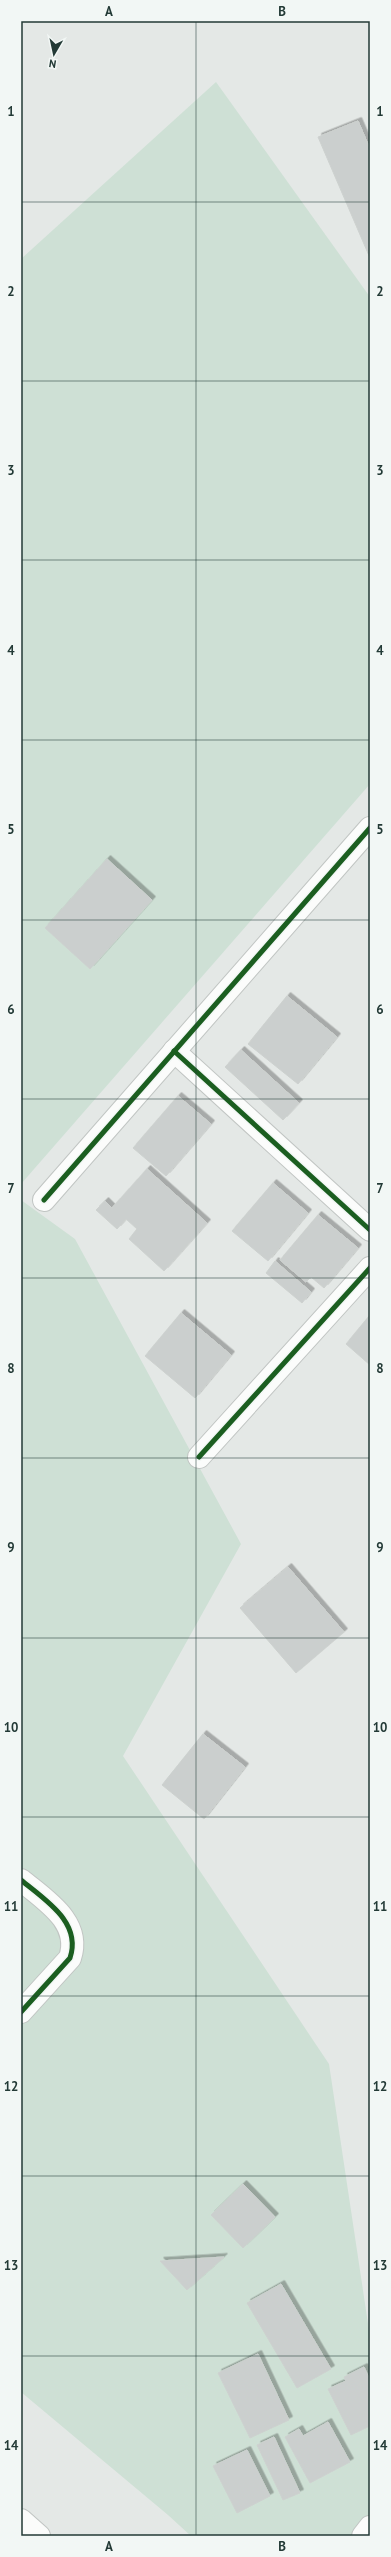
<svg xmlns="http://www.w3.org/2000/svg" width="391" height="2557" viewBox="0 0 391 2557" font-family="'PT Sans',sans-serif">
<style>
.green{fill:#cee0d5}
.building{fill:#cbcfce;stroke:#cdd1cf;filter:url(#shadow)}
.lines{fill:none;stroke-linecap:round;stroke-linejoin:round}
.street-casing{stroke:#c1c5c3;stroke-width:24}
.street{stroke:#fbfcfb;stroke-width:22}
.cycleway-casing{stroke:#f2f7f5;stroke-width:8}
.cycleway{stroke:#1b5e20;stroke-width:5}
.grid{fill:none;stroke:#233a36;stroke-width:1;stroke-opacity:0.55}
.neatline{fill:none;stroke:#233a36;stroke-width:1.5}
.grid-label{font-size:13px;text-anchor:middle;font-weight:bold;fill:#233a36}
</style>
<defs>
<filter id="shadow"><feDropShadow dx="3.5" dy="-3.5" stdDeviation="0" flood-color="#0004"/></filter>
</defs>
<rect width="100%" height="100%" fill="#e4e8e6"/>
<g class="green">
<path d="M216 82 370 297V784L21 1184V259Z"/>
<path d="M21 1200 75 1239 241 1544 123 1756 329 2064 370 2337V2536H191L168 2515 21 2392Z"/>
</g>
<g class="building">
<path d="M358 121 370 149V258L318 137Z"/>
<path d="M107 859 152 900 90 969 45 928Z"/>
<path d="M287 996 337 1037 298 1084 248 1044Z"/>
<path d="M241 1050 299 1103 283 1120 225 1067Z"/>
<path d="M178 1096 211 1124 166 1176 133 1148Z"/>
<path d="M147 1169 207 1223 164 1271 129 1239 137 1229 126 1219 117 1229 96 1210 105 1201 112 1208Z"/>
<path d="M273 1183 308 1213 268 1261 232 1231Z"/>
<path d="M318 1215 358 1248 324 1288 311 1277 306 1282 280 1260Z"/>
<path d="M275 1261 311 1292 302 1303 266 1273Z"/>
<path d="M181 1313 231 1355 195 1398 145 1356Z"/>
<path d="M370 1315V1365L346 1344Z"/>
<path d="M288 1567 344 1632 296 1673 240 1608Z"/>
<path d="M203 1734 245 1767 204 1819 162 1785Z"/>
<path d="M243 2184 275 2217 243 2248 211 2215Z"/>
<path d="M224 2257 187 2290 160 2261Z"/>
<path d="M281 2284 331 2369 297 2388 247 2303Z"/>
<path d="M258 2354 289 2420 250 2438 218 2373Z"/>
<path d="M364 2367 370 2380V2426L351 2435 328 2389 346 2381 344 2377Z"/>
<path d="M328 2422 350 2462 310 2483 285 2437 299 2429 303 2436Z"/>
<path d="M274 2437 300 2493 283 2500 257 2445Z"/>
<path d="M247 2450 270 2496 237 2513 213 2466Z"/>
</g>
<g class="lines">
<g class="street-casing">
<g id="street">
<path d="M174 1051 370 1230"/>
<path d="M44 1200 370 828"/>
<path d="M199 1457 370 1268"/>
<path d="M21 1880C45 1900 82 1922 70 1958L21 2012"/>
<path d="M21 2520 39 2536"/>
<path d="M363 2536 370 2527"/>
</g>
</g>
<use href="#street" class="street"/>
<g class="cycleway-casing">
<g id="cycleway">
<path d="M174 1051 370 1230"/>
<path d="M44 1200 370 828"/>
<path d="M199 1457 370 1268"/>
<path d="M21 1880C45 1900 82 1922 70 1958L21 2012"/>
</g>
</g>
<use href="#cycleway" class="cycleway"/>
</g>
<path class="grid" d="M196 21V2536M21 202H370M21 381H370M21 560H370M21 740H370M21 920H370M21 1099H370M21 1278H370M21 1458H370M21 1638H370M21 1817H370M21 1996H370M21 2176H370M21 2356H370"/>
<rect width="391" height="2557" fill="none" stroke="#f2f7f5" stroke-width="44"/>
<g transform="translate(54 54) rotate(189)" stroke="#f2f7f5" stroke-width="3" paint-order="stroke">
<path d="M0-3L7 15L0 10L-7 15Z" fill="#233a36"/>
<text y="-6" font-size="11" font-weight="bold" text-anchor="middle" fill="#233a36">N</text>
</g>
<rect x="22" y="22" width="347" height="2513" class="neatline"/>
<g class="grid-label">
<text x="109" y="16">A</text>
<text x="282" y="16">B</text>
<text x="11" y="116">1</text>
<text x="380" y="116">1</text>
<text x="11" y="296">2</text>
<text x="380" y="296">2</text>
<text x="11" y="475">3</text>
<text x="380" y="475">3</text>
<text x="11" y="655">4</text>
<text x="380" y="655">4</text>
<text x="11" y="834">5</text>
<text x="380" y="834">5</text>
<text x="11" y="1014">6</text>
<text x="380" y="1014">6</text>
<text x="11" y="1193">7</text>
<text x="380" y="1193">7</text>
<text x="11" y="1373">8</text>
<text x="380" y="1373">8</text>
<text x="11" y="1552">9</text>
<text x="380" y="1552">9</text>
<text x="11" y="1732">10</text>
<text x="380" y="1732">10</text>
<text x="11" y="1911">11</text>
<text x="380" y="1911">11</text>
<text x="11" y="2091">12</text>
<text x="380" y="2091">12</text>
<text x="11" y="2270">13</text>
<text x="380" y="2270">13</text>
<text x="11" y="2450">14</text>
<text x="380" y="2450">14</text>
<text x="109" y="2551">A</text>
<text x="282" y="2551">B</text>
</g>
</svg>
